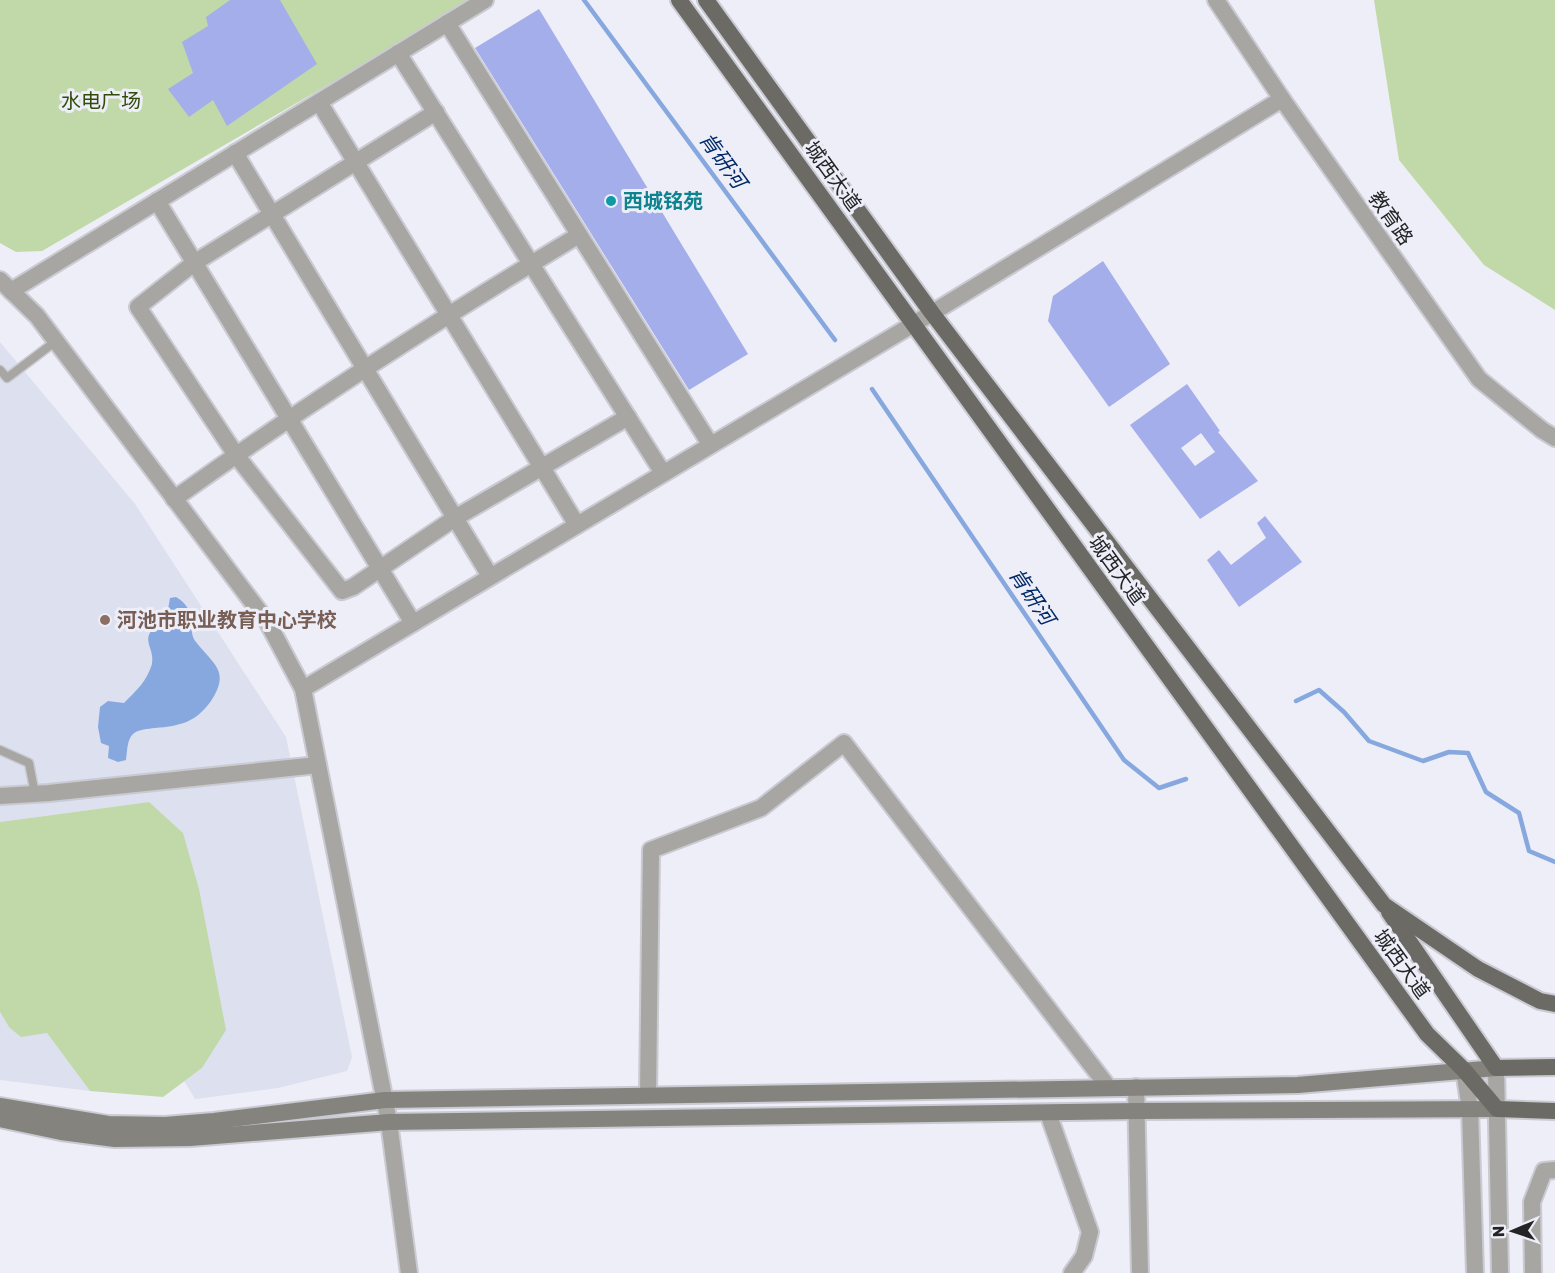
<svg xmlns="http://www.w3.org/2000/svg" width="1555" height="1273" viewBox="0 0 1555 1273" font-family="Rubik,'Noto Sans SC',sans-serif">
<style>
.built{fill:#dce0ef}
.green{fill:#c1d9a9}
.water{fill:#87a8de}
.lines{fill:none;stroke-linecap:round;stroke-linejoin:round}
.stream{stroke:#87a8de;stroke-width:4.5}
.building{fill:#a4aeeb;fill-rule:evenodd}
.service-casing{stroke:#c9cad2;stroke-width:11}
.minor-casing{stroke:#c9cad2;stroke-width:20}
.tertiary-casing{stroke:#c9cad2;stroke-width:20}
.secondary-casing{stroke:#c9cad2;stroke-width:20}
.primary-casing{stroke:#c9cad2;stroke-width:20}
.service{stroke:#a7a6a2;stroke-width:8}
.minor{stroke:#a7a6a2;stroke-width:16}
.tertiary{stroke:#a7a6a2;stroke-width:16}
.secondary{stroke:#84837e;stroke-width:16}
.primary{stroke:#6b6a64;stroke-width:16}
.culture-dot{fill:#0f9aa8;stroke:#edeef7;stroke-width:2}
.education-dot{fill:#8d6e63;stroke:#edeef7;stroke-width:2}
.labels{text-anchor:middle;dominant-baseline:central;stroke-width:6;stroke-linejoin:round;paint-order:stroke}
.park-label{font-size:20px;fill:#314b09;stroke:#edeef7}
.street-label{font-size:20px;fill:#242427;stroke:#edeef7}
.culture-label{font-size:20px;font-weight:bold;fill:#0d838f;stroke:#edeef7;text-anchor:start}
.education-label{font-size:20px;font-weight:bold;fill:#785e54;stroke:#edeef7;text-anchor:start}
.water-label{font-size:21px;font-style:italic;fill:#022a68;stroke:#edeef7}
</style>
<rect width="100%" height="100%" fill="#edeef7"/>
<g class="built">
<path d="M0 342 135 504 286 737 352 1057 347 1071 278 1088 195 1099 184 1081 202 1068 149 802 0 822Z"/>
<path d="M0 1012 9 1027 47 1033 90 1091 0 1080Z"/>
</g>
<g class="green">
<path d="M0 0H474L42 251 16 252 0 243Z"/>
<path d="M1374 0H1555V310L1484 265 1399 160Z"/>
<path d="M149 802 183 833 199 889 226 1030 202 1068 163 1097 90 1091 47 1033 21 1037 9 1027 0 1012V822Z"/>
</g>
<path class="water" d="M176 597C199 610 186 630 196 642 213 664 231 671 211 701 196 722 181 726 155 728 148 729 139 729 133 734 127 739 127 753 126 760L118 762 108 758 109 746 101 743 98 727 100 707 108 701 124 703C136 691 147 681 152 664 156 646 134 636 166 621L170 598Z"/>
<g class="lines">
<g class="stream">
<path d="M584 0 835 340"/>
<path d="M872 389 1124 760 1159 788 1186 779"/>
<path d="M1296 701 1319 690 1344 712 1369 741 1423 761 1449 752 1468 753 1486 792 1519 813 1529 851 1555 862"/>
</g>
</g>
<g class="building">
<path d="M230 0H280L317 64 227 126 213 100 189 117 168 89 193 73 182 42 208 26 206 17Z"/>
<path d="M539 9 748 354 689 390 475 48Z"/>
<path d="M1103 261 1170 364 1109 407 1048 321 1053 296Z"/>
<path d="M1187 384 1220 431 1218 432 1258 481 1200 519 1130 425ZM1201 433 1215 452 1195 466 1181 448Z"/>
<path d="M1265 516 1302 562 1239 607 1207 560 1219 550 1231 565 1266 538 1257 523Z"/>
</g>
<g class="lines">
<g class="service-casing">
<g id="service">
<path d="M0 370 7 378 56 341"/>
<path d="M0 750 29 763 35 794"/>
</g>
</g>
<g class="minor-casing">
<g id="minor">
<path d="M447 23 710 444"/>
<path d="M398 53 663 473"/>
<path d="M319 102 577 525"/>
<path d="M436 112 194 263 138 307 236 455 342 591 353 587 455 518 628 417"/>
<path d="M235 153 490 576"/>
<path d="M157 201 413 623"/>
<path d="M0 280 37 316 268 623 303 689 389 1122 409 1273"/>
<path d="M174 499C305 405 441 318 579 235"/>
<path d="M0 796 49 793 318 765"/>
<path d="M1136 1087 1140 1273"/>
<path d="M648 1095 651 850 761 808 844 743 1109 1088"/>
<path d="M1048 1113 1090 1232 1084 1256 1072 1273"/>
<path d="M1533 1273 1532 1202 1544 1171 1555 1170"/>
</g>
</g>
<g class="tertiary-casing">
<g id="tertiary">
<path d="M1216 0 1282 99 1479 379 1542 430 1555 438"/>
<path d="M11 291 485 0"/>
<path d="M303 689 932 313 1282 99"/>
<path d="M1496 1068 1500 1273"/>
<path d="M1464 1070 1470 1109 1475 1273"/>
</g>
</g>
<g class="secondary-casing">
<g id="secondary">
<path d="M0 1106 108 1124 165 1125 214 1121 385 1100 1298 1085 1496 1068"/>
<path d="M0 1119 61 1132 115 1139 190 1138 389 1122 1136 1111 1497 1109"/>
</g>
</g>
<g class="primary-casing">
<g id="primary">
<path d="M679 0 1427 1034 1464 1070 1497 1109 1555 1111"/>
<path d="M706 0 932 313 1384 905 1478 969 1540 1001 1555 1004"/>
<path d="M1389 912 1496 1068 1555 1067"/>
</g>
</g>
<use href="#service" class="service"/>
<use href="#minor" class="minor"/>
<use href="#tertiary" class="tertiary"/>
<use href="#secondary" class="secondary"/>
<use href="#primary" class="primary"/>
</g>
<circle class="culture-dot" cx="611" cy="201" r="6"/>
<circle class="education-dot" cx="105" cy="620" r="6"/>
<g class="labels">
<g class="park-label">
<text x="101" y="101">水电广场</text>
</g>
<g class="street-label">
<text transform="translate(833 176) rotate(54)">城西大道</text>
<text transform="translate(1391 218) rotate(55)">教育路</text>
<text transform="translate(1117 570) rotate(54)">城西大道</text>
<text transform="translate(1402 964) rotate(54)">城西大道</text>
</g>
<g class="culture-label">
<text x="623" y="201">西城铭苑</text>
</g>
<g class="education-label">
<text x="117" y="620">河池市职业教育中心学校</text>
</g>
<g class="water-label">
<text transform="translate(723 160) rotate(54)">肯研河</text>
<text transform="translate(1032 596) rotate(56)">肯研河</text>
</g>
</g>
<g transform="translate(1513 1231) rotate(268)" stroke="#edeef7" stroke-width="4.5" paint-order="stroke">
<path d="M0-4.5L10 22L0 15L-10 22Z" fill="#242427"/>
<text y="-9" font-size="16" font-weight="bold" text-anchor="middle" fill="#242427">N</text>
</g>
</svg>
